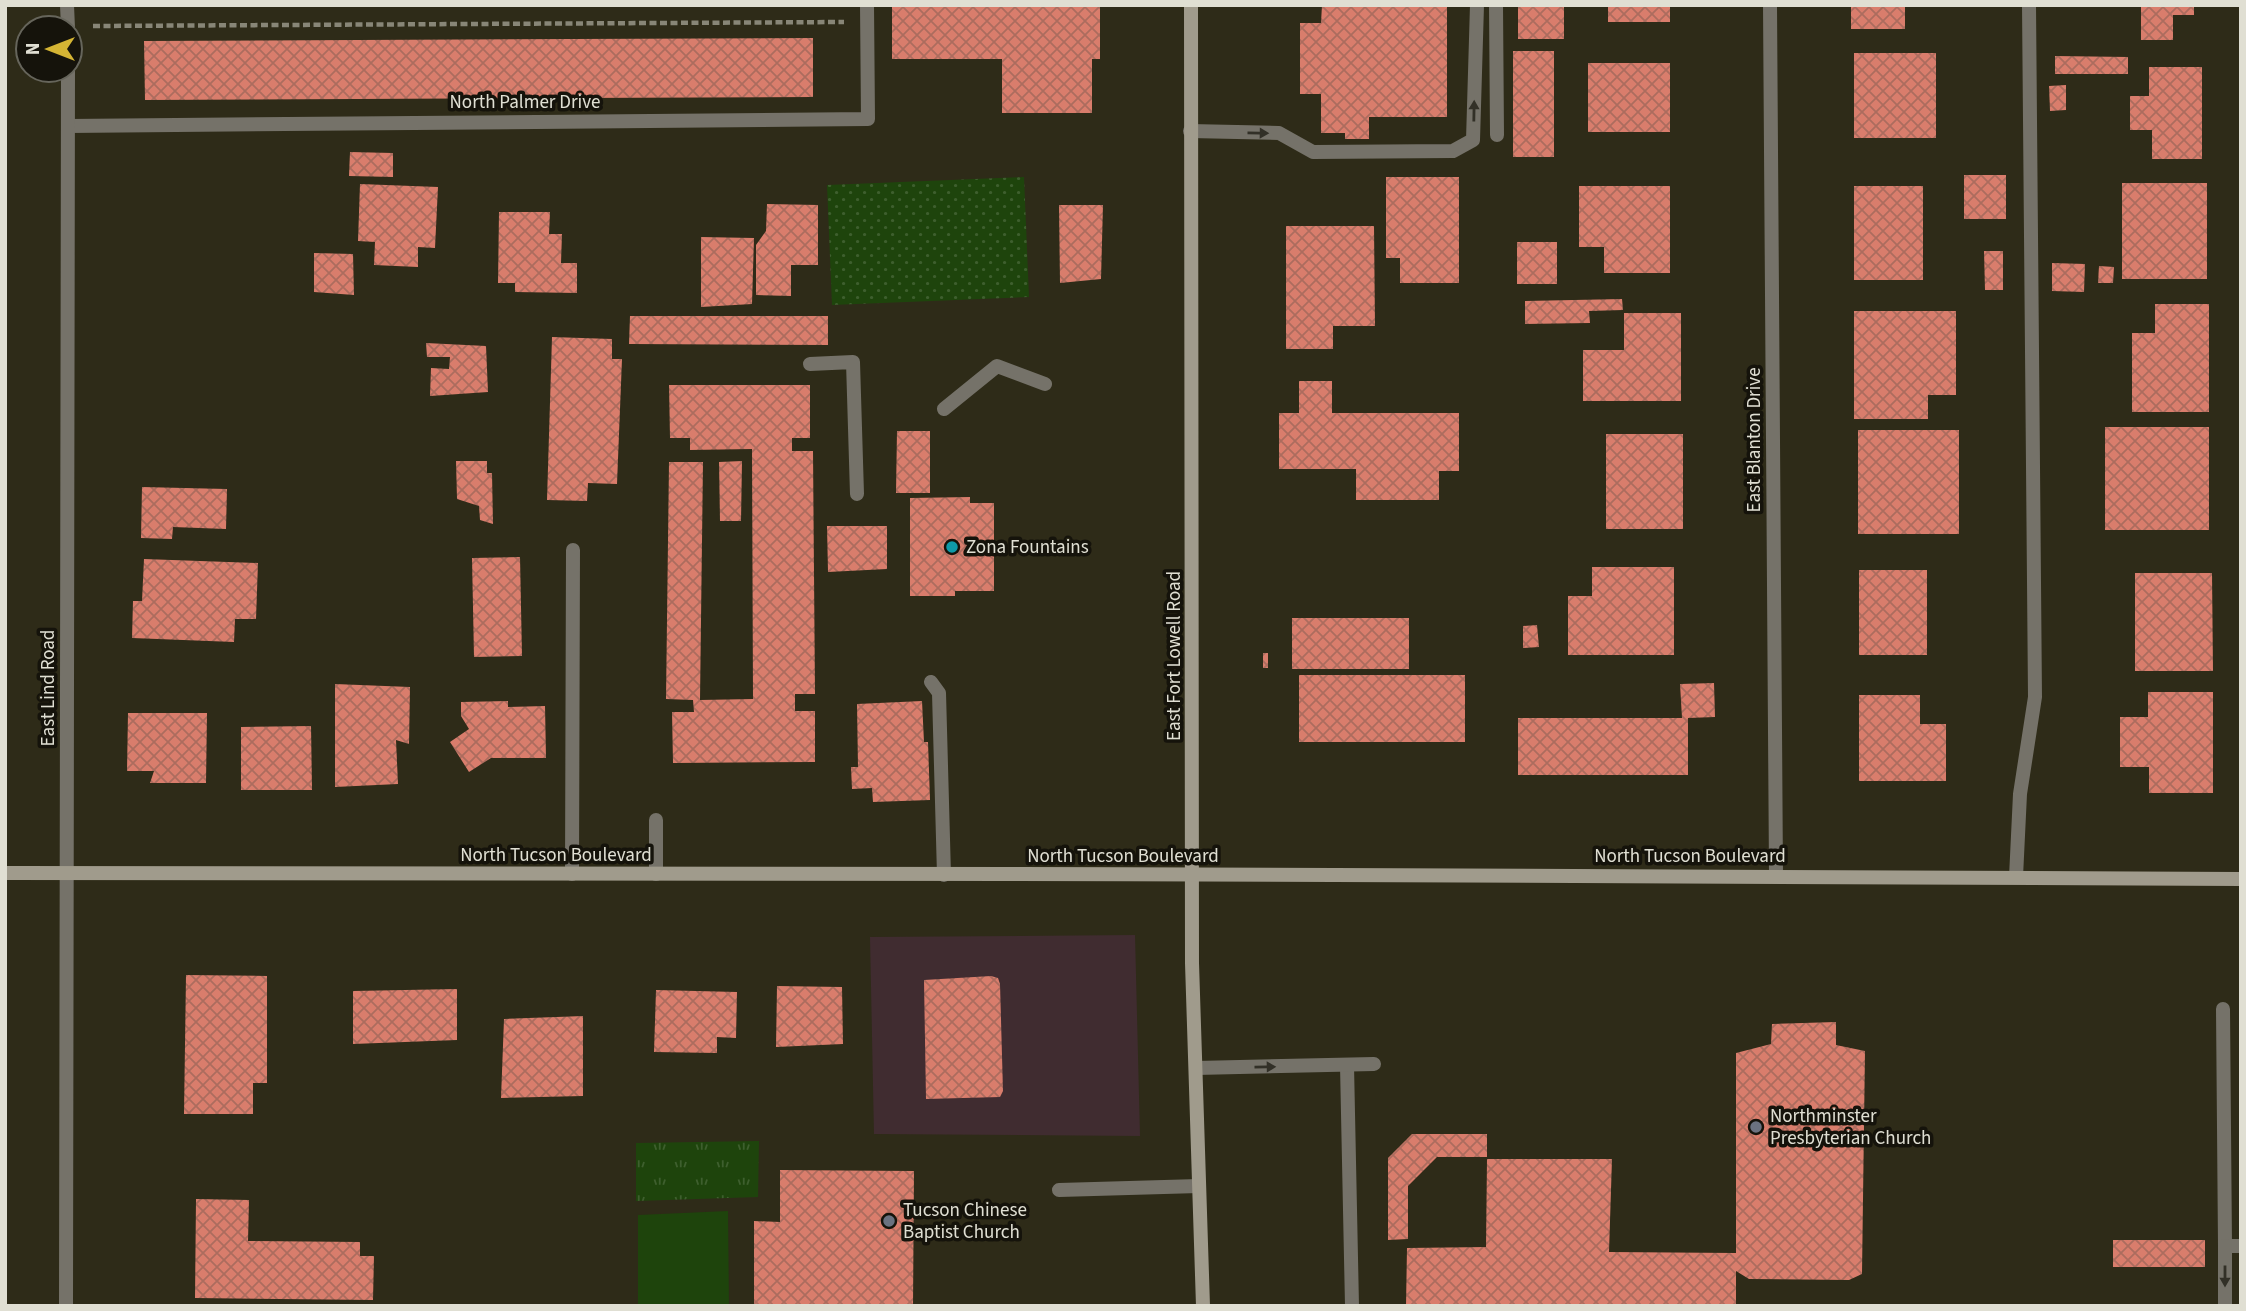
<svg xmlns="http://www.w3.org/2000/svg" width="2246" height="1311" viewBox="0 0 2246 1311" font-family="'Source Sans 3',sans-serif">
<style>
.commercial{fill:#402c30}
.grass{fill:#1e440c}
.park{fill:url(#park-tufts)}
.garden{fill:url(#garden-dots)}
.building{fill:url(#building-cross-hatch)}
.lines{fill:none;stroke-linecap:round;stroke-linejoin:round}
.path{stroke:#888677;stroke-width:4.5;stroke-dasharray:7 3.5;stroke-linecap:butt}
.service{stroke:#757269;stroke-width:14}
.minor{stroke:#757269;stroke-width:14}
.secondary{stroke:#a09b8c;stroke-width:14}
.oneway{fill:#323027}
.culture-dot{fill:#0f9aa8;stroke:#15130b;stroke-width:2.5}
.worship-dot{fill:#6b7280;stroke:#15130b;stroke-width:2.5}
.labels{text-anchor:middle;dominant-baseline:central;stroke-width:7;stroke-linejoin:round;paint-order:stroke}
.street-label{font-size:19px;fill:#e0dfd3;stroke:#15130b}
.poi-label{font-size:19px;fill:#e0dfd3;stroke:#15130b;text-anchor:start}
</style>
<defs>
<pattern id="park-tufts" width="24" height="20" patternUnits="userSpaceOnUse" patternTransform="scale(1.75)"><rect width="24" height="20" fill="#1e440c"/><path d="M3 7l-1-3M5 7V3M7 7l1-3M15 17l-1-3M17 17v-4M19 17l1-3" fill="none" stroke="#3e5f2e"/></pattern>
<pattern id="garden-dots" width="8" height="8" patternUnits="userSpaceOnUse" patternTransform="scale(1.75)"><rect width="8" height="8" fill="#1e440c"/><path d="M2 2h.1M6 6h.1" fill="none" stroke="#3e5f2e" stroke-width="1.8" stroke-linecap="round"/></pattern>
<pattern id="building-cross-hatch" width="8" height="8" patternUnits="userSpaceOnUse" patternTransform="scale(1.75)"><rect width="8" height="8" fill="#d97d6c"/><path d="M0 0l8 8M0 8l8-8" fill="none" stroke="#ac6c5e"/></pattern>
</defs>
<rect width="100%" height="100%" fill="#2e2b18"/>
<path class="commercial" d="M1135 935 1140 1136 874 1134 870 937Z"/>
<path class="grass" d="M728 1211 729 1306H638V1215Z"/>
<path class="park" d="M759 1141 758 1197 636 1201V1143Z"/>
<path class="garden" d="M1024 177 1029 297 832 305 827 185Z"/>
<g class="building">
<path d="M892 5H1100V59H1092V113H1002V59H892Z"/>
<path d="M1322 5H1447V117H1369V139H1345V133H1321V94H1300V23H1321Z"/>
<rect x="1518" y="5" width="46" height="34"/>
<rect x="1608" y="5" width="62" height="17"/>
<rect x="1851" y="5" width="54" height="24"/>
<path d="M2141 5H2194V15H2173V40H2141Z"/>
<path d="M813 38V97L145 100 144 41Z"/>
<rect x="1513" y="51" width="41" height="106"/>
<rect x="1854" y="53" width="82" height="85"/>
<path d="M2055 56 2128 57V74H2055Z"/>
<rect x="1588" y="63" width="82" height="69"/>
<path d="M2149 67H2202V159H2152V130H2130V96H2149Z"/>
<path d="M2066 85V110L2050 111 2049 86Z"/>
<path d="M350 152 393 153V177L349 176Z"/>
<rect x="1964" y="175" width="42" height="44"/>
<path d="M1386 177H1459V283H1400V258H1386Z"/>
<rect x="2122" y="183" width="85" height="96"/>
<path d="M360 184 438 187 435 248 418 247V267L374 265 375 242 358 241Z"/>
<path d="M1579 186H1670V273H1604V247H1579Z"/>
<rect x="1854" y="186" width="69" height="94"/>
<path d="M767 204 818 205V265H791V296L756 295V245L766 231Z"/>
<path d="M1059 205H1103L1101 279 1060 283Z"/>
<path d="M499 212H550L549 234H562L561 263H577V293L515 292V283H498Z"/>
<path d="M1286 226H1374L1375 326H1333V349H1286Z"/>
<path d="M701 237 754 238 752 304 701 307Z"/>
<rect x="1517" y="242" width="40" height="42"/>
<path d="M1984 251H2003V290H1985Z"/>
<path d="M314 253 353 254 354 295 314 292Z"/>
<path d="M2052 263 2085 264 2084 292 2052 291Z"/>
<path d="M2099 266 2114 267 2113 283H2098Z"/>
<path d="M1622 299 1623 310 1589 311 1590 323 1525 324V301Z"/>
<path d="M2155 304H2209V412H2132V333H2155Z"/>
<path d="M1854 311H1956V395H1928V419H1854Z"/>
<path d="M1624 313H1681V401H1583V350H1624Z"/>
<path d="M630 316H828V345L629 344Z"/>
<path d="M552 337 612 339V359H622L617 484 588 483 587 501 547 500Z"/>
<path d="M426 343 486 346 488 392 430 396 431 368 449 369 450 357H427Z"/>
<path d="M1299 381H1332V413H1459V471H1439V500H1356V469H1279V413H1299Z"/>
<path d="M669 385H810V438H792V451H813L815 694H795V711H815V762L673 763 672 712H694L693 700 666 699 669 462H703L700 700 753 699 752 449 690 450V438H670Z"/>
<rect x="2105" y="427" width="104" height="103"/>
<rect x="1858" y="430" width="101" height="104"/>
<path d="M897 431H930V493H896Z"/>
<rect x="1606" y="434" width="77" height="95"/>
<path d="M456 461H487V473H492L493 524 480 520 479 506 457 499Z"/>
<path d="M742 461 741 521H720L719 462Z"/>
<path d="M142 487 227 489 226 529 173 527 172 539 141 538Z"/>
<path d="M970 497V503H994V591H955V596H910V498Z"/>
<path d="M827 526H887V569L828 572Z"/>
<path d="M520 557 522 656 474 657 472 558Z"/>
<path d="M144 559 258 563 256 619H235L234 642 132 638 133 601H142Z"/>
<path d="M1592 567H1674V655H1568V596H1592Z"/>
<rect x="1859" y="570" width="68" height="85"/>
<path d="M2135 573H2212L2213 671H2135Z"/>
<rect x="1292" y="618" width="117" height="51"/>
<path d="M1537 625 1539 647 1523 648V626Z"/>
<rect x="1263" y="653" width="5" height="15"/>
<rect x="1299" y="675" width="166" height="67"/>
<path d="M1714 683 1715 717 1688 718V775H1518V718H1682L1680 684Z"/>
<path d="M335 684 410 687 409 744 396 740 398 784 335 787Z"/>
<path d="M2148 692H2213V793H2149V767H2120V717H2148Z"/>
<path d="M1859 695H1920V724H1946V781H1859Z"/>
<path d="M508 701V707L545 706 546 758H491L469 772 450 742 469 729 461 716V702Z"/>
<path d="M922 701 924 742H928L930 800 873 802 872 788 852 789 851 767H858L857 704Z"/>
<path d="M128 713H207L206 783H150L154 771H127Z"/>
<path d="M311 726 312 790H241V727Z"/>
<path d="M186 975 267 976V1083H253V1114H184Z"/>
<path d="M991 976 998 978 1000 984 1003 1091 1000 1097 926 1099 924 980Z"/>
<path d="M777 986 842 987 843 1044 776 1047Z"/>
<path d="M457 989V1040L353 1044V991Z"/>
<path d="M656 990 737 992 736 1038 717 1037V1053L654 1052Z"/>
<path d="M583 1016V1096L501 1098 504 1019Z"/>
<path d="M1836 1022V1045L1865 1051 1862 1274 1849 1280 1749 1279 1736 1271V1306H1406L1407 1248 1486 1247 1487 1159H1612L1609 1252 1736 1253V1053L1771 1044 1772 1024Z"/>
<path d="M1412 1134H1487V1157H1437L1408 1186V1239L1388 1240V1158Z"/>
<path d="M780 1170 914 1171 913 1306H754V1221L780 1222Z"/>
<path d="M196 1199 249 1200 248 1241 360 1242V1256H374L373 1300 195 1298Z"/>
<rect x="2113" y="1240" width="92" height="27"/>
</g>
<g class="lines">
<path class="path" d="M93 26 844 22"/>
<g class="service">
<path d="M1496 5 1497 135"/>
<path d="M68 126 868 119 867 5"/>
<path d="M1190 131 1279 133 1313 152 1453 151 1473 140 1477 5"/>
<path d="M810 364 853 362 857 494"/>
<path d="M944 409 997 366 1045 384"/>
<path d="M931 682 939 693 944 875"/>
<path d="M572 874 573 550"/>
<path d="M656 874V820"/>
<path d="M2016 877 2020 794 2035 697 2029 5"/>
<path d="M2223 1009 2225 1246H2241"/>
<path d="M1347 1065 1352 1306"/>
<path d="M1196 1068 1374 1064"/>
<path d="M1059 1190 1199 1186"/>
<path d="M2225 1246V1306"/>
</g>
<g class="minor">
<path d="M67 5 68 28"/>
<path d="M1770 5 1776 875"/>
<path d="M66 1306 68 70"/>
</g>
<g class="secondary">
<path d="M1191 5 1192 963 1203 1306"/>
<path d="M5 873C750 874 1496 873 2241 879"/>
</g>
</g>
<defs><path id="oneway-solid" d="M-6-.8H1V-3.2L6.5 0L1 3.2V.8H-6Z" transform="scale(1.75)"/></defs>
<g class="oneway">
<use href="#oneway-solid" transform="translate(1474 111) rotate(-89)"/>
<use href="#oneway-solid" transform="translate(1258 133) rotate(1)"/>
<use href="#oneway-solid" transform="translate(1265 1067) rotate(-1)"/>
<use href="#oneway-solid" transform="translate(2225 1276) rotate(90)"/>
</g>
<circle class="culture-dot" cx="952" cy="547" r="7"/>
<g class="worship-dot">
<circle cx="1756" cy="1127" r="7"/>
<circle cx="889" cy="1221" r="7"/>
</g>
<g class="labels">
<g class="street-label">
<text x="525" y="102">North Palmer Drive</text>
<text transform="translate(1754 440) rotate(-90)">East Blanton Drive</text>
<text transform="translate(1174 656) rotate(-90)">East Fort Lowell Road</text>
<text transform="translate(48 688) rotate(-90)">East Lind Road</text>
<text x="556" y="855">North Tucson Boulevard</text>
<text x="1123" y="856">North Tucson Boulevard</text>
<text x="1690" y="856">North Tucson Boulevard</text>
</g>
<g class="poi-label">
<text x="966" y="547">Zona Fountains</text>
<text x="1770" y="1116">Northminster<tspan x="1770" dy="22">Presbyterian Church</tspan></text>
<text x="903" y="1210">Tucson Chinese<tspan x="903" dy="22">Baptist Church</tspan></text>
</g>
</g>
<rect width="2246" height="1311" fill="none" stroke="#e0dfd3" stroke-width="14"/>
<g transform="translate(49 49) rotate(270)"><circle r="33" fill="#15130b" stroke="#66655b" stroke-width="2"/>
<path d="M0-5L12 26L0 18L-12 26Z" fill="#d5b534"/>
<text y="-10" font-size="19" font-weight="bold" text-anchor="middle" fill="#e0dfd3">N</text>
</g>
</svg>
